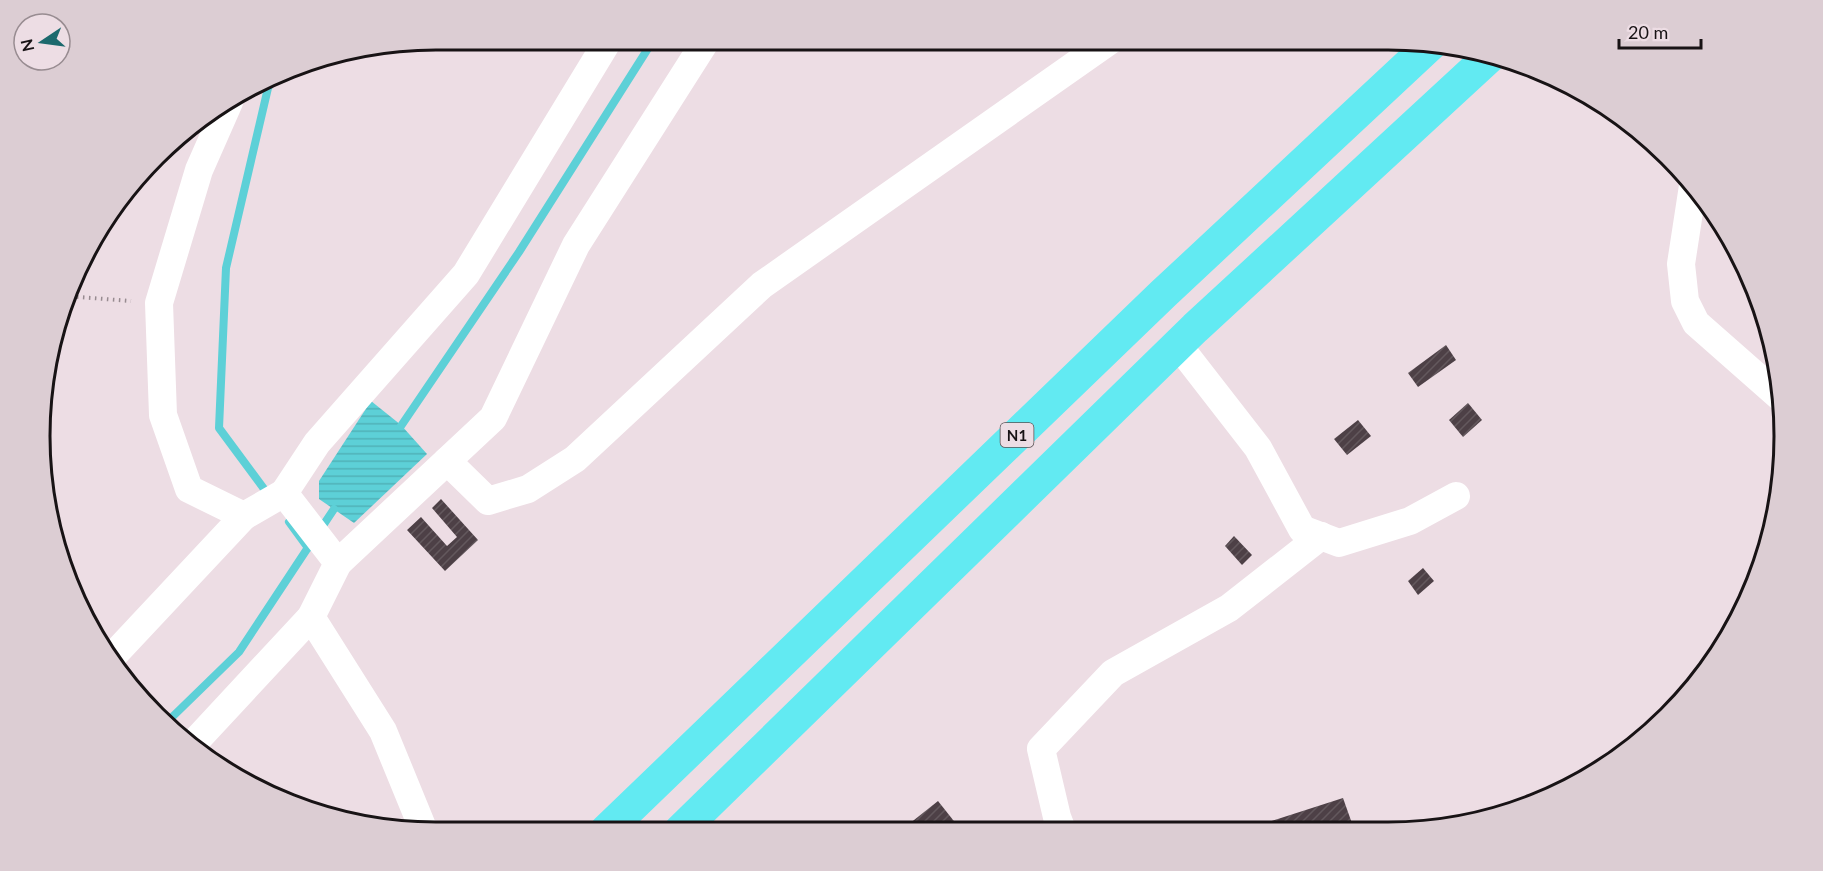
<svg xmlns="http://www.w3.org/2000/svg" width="1823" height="871" viewBox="0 0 1823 871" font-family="Lato,sans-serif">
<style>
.water{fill:url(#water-rules)}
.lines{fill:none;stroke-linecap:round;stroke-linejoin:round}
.stream{stroke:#5dd0d7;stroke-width:8}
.building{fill:url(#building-hatch)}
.path{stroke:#978b90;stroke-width:4;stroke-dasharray:1.5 4.5;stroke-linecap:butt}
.minor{stroke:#fff;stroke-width:28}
.trunk{stroke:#62eaf2;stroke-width:33}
.labels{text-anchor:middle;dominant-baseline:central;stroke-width:6;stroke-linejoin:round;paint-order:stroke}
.shield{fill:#eddde4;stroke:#585053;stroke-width:1.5}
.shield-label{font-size:15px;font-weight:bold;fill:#181315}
.rim{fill:none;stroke:#181315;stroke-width:3}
</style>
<defs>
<pattern id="water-rules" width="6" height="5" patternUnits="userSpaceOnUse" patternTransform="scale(1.5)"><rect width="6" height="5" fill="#5dd0d7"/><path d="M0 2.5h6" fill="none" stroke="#50b2b8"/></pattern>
<pattern id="building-hatch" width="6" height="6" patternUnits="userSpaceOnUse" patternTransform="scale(1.5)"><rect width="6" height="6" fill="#4d4046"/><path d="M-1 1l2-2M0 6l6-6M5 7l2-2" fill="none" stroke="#63585d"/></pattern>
</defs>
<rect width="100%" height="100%" fill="#eddde4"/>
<path class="water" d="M371 401 401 425 427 454 354 523 319 499V481Z"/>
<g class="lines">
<g class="stream">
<path d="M401 426 519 252 654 39"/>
<path d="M270 497 219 428 226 268 268 88 274 78"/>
<path d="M289 522 308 548"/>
<path d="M320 530 334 509"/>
<path d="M165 724 239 652 311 543"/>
</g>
</g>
<g class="building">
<path d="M1446 345 1456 360 1418 387 1408 373Z"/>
<path d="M1468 403 1482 420 1463 437 1449 420Z"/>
<path d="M1358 420 1371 436 1347 455 1334 439Z"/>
<path d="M441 499 478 540 445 571 407 530 421 517 447 546 457 537 432 508Z"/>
<path d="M1234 536 1252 555 1242 565 1225 546Z"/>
<path d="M1423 568 1434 581 1418 595 1408 581Z"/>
<path d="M1343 798 1354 829H1257L1256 826Z"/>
<path d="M938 801 961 830H905L904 828Z"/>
</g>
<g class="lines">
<path class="path" d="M65 296 131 301"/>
<g class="minor">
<path d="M229 102 199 170 159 303 163 415 189 489 244 516 284 493 338 563 311 617 383 731 424 831"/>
<path d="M1693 186 1681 264 1685 301 1696 323 1780 397"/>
<path d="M1178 345 1258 448 1302 529 1339 543 1410 521 1456 496"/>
<path d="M447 461 488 501 528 489 575 459 762 285 1112 39"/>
<path d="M284 493 317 443 466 274 609 39"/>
<path d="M338 563 493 418 576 245 707 39"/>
<path d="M110 659 244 516"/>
<path d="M192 745 311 617"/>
<path d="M1062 830 1057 817 1041 749 1113 673 1229 608 1321 536"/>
</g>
<g class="trunk">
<path d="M606 831 1163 294 1432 43"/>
<path d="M680 831 1195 328 1491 55"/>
</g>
</g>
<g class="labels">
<rect class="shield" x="1000.5" y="423" width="33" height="24" rx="4.5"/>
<g class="shield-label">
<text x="1017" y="435">N1</text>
</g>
</g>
<path d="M0 0H1823V871H0ZM436 50H1388A386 386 0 0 1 1774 436V436A386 386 0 0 1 1388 822H436A386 386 0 0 1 50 436V436A386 386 0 0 1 436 50Z" fill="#dccdd3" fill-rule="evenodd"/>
<path class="rim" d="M436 50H1388A386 386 0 0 1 1774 436V436A386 386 0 0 1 1388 822H436A386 386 0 0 1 50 436V436A386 386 0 0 1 436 50Z"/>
<g transform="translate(42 42) rotate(257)"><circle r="28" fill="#eddde4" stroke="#988c91" stroke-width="1.5"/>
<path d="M0-4.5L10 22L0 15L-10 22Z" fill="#1c696d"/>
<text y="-9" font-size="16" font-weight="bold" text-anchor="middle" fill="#181315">N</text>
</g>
<path d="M1619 39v9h82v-9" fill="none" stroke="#181315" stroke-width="3"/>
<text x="1628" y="39" font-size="18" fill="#181315" stroke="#eddde4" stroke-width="4.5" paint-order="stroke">20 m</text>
</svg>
